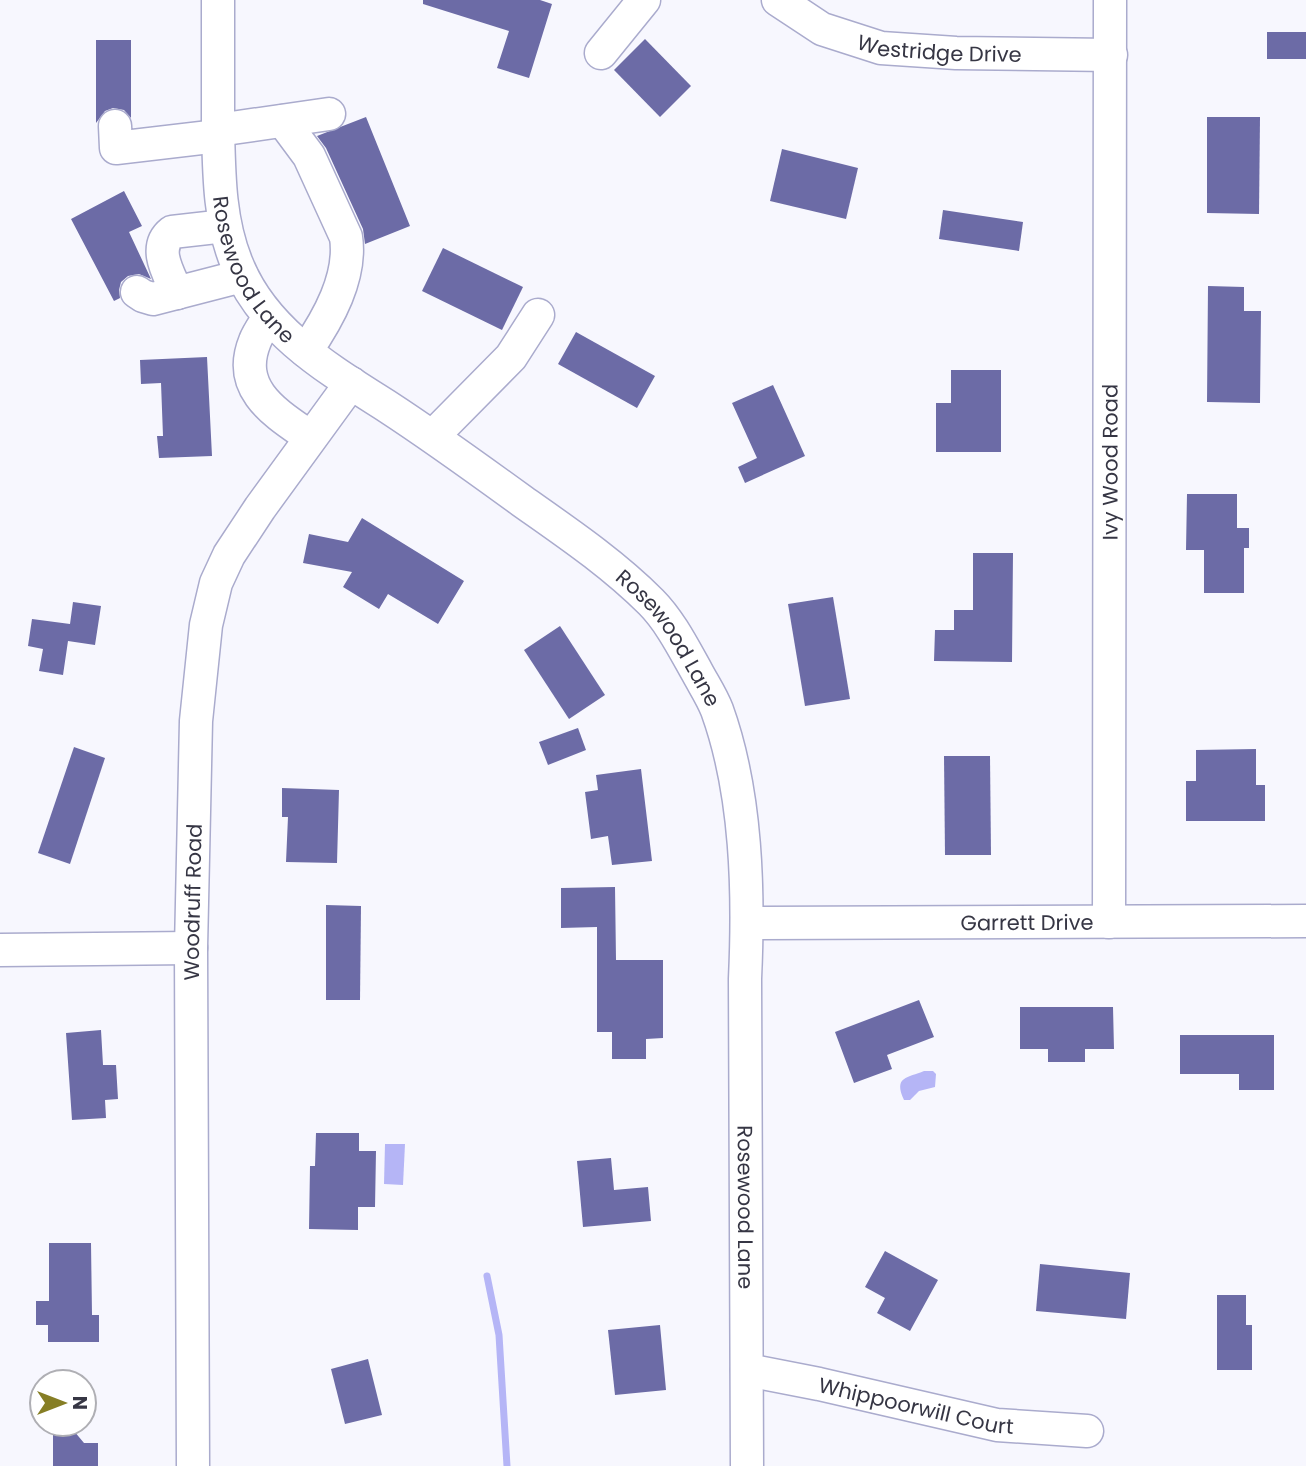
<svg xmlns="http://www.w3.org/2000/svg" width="1306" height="1466" viewBox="0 0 1306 1466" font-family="Poppins,sans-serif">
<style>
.water{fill:#b5b5f6}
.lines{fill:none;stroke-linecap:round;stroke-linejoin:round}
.stream{stroke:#b5b5f6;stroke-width:7}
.building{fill:#6c6ba6}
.minor-casing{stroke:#aaabcd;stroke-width:35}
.minor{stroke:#fff;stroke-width:32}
.labels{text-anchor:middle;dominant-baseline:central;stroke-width:7;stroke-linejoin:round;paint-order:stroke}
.street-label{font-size:21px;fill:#363644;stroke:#fff}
</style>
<rect width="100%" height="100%" fill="#f7f7fe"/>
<g class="water">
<path d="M924 1071H933L936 1074 935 1087 919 1091 910 1100H904C893 1076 908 1078 924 1071Z"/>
<path d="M385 1144H405L403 1185 384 1184Z"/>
</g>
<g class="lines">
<path class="stream" d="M487 1276 499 1335 507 1466"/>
</g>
<g class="building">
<path d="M423 0H540L552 4 529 78 497 68 509 31 423 4Z"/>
<rect x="1267" y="32" width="39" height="27"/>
<path d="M645 39 691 86 660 117 614 70Z"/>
<path d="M96 40H131V118L124 110 113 108 105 111 96 123Z"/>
<path d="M366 117 410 226 365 244 363 229 326 148 317 136Z"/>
<path d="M1207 117H1260L1259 214 1207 213Z"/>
<path d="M782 149 858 168 846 219 770 201Z"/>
<path d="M124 191 142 226 129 232 151 279 139 274 128 276 121 282 119 290 120 298 114 301 71 219Z"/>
<path d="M943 210 1023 222 1019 251 939 239Z"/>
<path d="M443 248 523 287 502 330 422 291Z"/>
<path d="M1208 286 1244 287V311H1261L1260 403 1207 402Z"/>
<path d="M576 332 655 376 637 408 558 364Z"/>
<path d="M207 357 212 456 159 458 157 436H163L161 383 141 384 140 360Z"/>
<path d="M951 370H1001V452H936V403H951Z"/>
<path d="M773 385 805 456 745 483 738 467 757 458 732 403Z"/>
<path d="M1187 494H1237V528H1249V548H1244V593H1204V550H1186Z"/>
<path d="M362 518 464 581 438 624 388 594 379 609 343 587 352 572 303 563 309 534 348 542Z"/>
<path d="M973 553H1013L1012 662 934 661 935 630H954V610H973Z"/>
<path d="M833 597 850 699 805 706 788 604Z"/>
<path d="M73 602 101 606 95 645 68 641 63 675 39 671 43 649 28 646 32 619 70 624Z"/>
<path d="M560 626 605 695 569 719 524 650Z"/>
<path d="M578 728 586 750 548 765 539 742Z"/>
<path d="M74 747 105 758 70 864 38 853Z"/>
<path d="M1256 749V785H1265V821H1186V781H1196V750Z"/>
<path d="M944 756H990L991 855H945Z"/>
<path d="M641 769 652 861 612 865 608 836 591 839 585 792 598 790 596 775Z"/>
<path d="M282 788 339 790 337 863 286 862 288 817H282Z"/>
<path d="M615 887 616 960H663V1038L646 1039V1059H612V1032H597V927L561 928V888Z"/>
<path d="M326 905 361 906 360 1000H326Z"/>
<path d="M919 1000 934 1037 887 1055 892 1069 854 1083 835 1032Z"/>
<path d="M1020 1007H1113L1114 1049H1085V1062H1048V1049H1020Z"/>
<path d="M101 1030 103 1065H116L118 1099 105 1100 106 1118 72 1120 66 1033Z"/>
<path d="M1180 1035H1274V1090H1239V1074H1180Z"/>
<path d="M316 1133H359V1151H376L375 1207H358V1230L309 1229 310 1166H315Z"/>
<path d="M611 1158 614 1190 648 1187 651 1221 583 1227 577 1161Z"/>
<path d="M49 1243H91L92 1315H99V1342H48V1325H36V1301H49Z"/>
<path d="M885 1251 938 1280 910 1331 877 1313 885 1298 865 1287Z"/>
<path d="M1040 1264 1130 1273 1126 1319 1036 1311Z"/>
<path d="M1217 1295H1246V1325H1252V1370H1217Z"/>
<path d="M660 1325 666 1390 615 1395 608 1330Z"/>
<path d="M368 1359 382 1415 345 1424 331 1369Z"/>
<path d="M53 1431H74L84 1443H98V1466H53Z"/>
</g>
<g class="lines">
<g class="minor-casing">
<g id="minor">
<path id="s1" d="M218 0C218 42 218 85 218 127 219 173 219 221 237 264 264 332 330 370 388 407 434 437 478 469 522 501 566 532 612 563 651 602 670 621 684 649 697 672 704 685 712 697 717 710 747 793 749 893 745 979L747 1466"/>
<path id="s2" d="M778 0 822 29 881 48 956 53 1111 55"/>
<path d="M601 53 644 0"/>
<path d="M283 121 309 156 346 237C352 277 328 319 306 351"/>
<path d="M115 126 116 148 218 136"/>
<path d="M218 130 329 114"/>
<path d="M137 292 143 296 153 299 242 276"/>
<path d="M177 293C169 274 152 248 172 232L225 226"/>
<path d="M269 317C264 325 258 333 255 341 235 390 277 414 310 437"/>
<path d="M433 436 511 357 538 315"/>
<path id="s3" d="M1109 922 1110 0"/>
<path id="s4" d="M747 923 1306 921"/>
<path d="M0 950 191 948"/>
<path id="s5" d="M747 1370 819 1384 997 1425 1087 1431"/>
<path id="s6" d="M193 1466 191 948 196 721 206 625 216 583 229 555 260 508 351 383"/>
</g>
</g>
<use href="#minor" class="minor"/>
</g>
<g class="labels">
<g class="street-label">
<text stroke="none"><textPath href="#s2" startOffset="173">Westridge Drive</textPath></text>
<text stroke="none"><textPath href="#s1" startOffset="278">Rosewood Lane</textPath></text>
<text stroke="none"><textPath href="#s3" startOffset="460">Ivy Wood Road</textPath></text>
<text stroke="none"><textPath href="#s1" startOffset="845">Rosewood Lane</textPath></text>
<text stroke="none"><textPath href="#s6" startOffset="564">Woodruff Road</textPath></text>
<text stroke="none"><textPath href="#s4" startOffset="280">Garrett Drive</textPath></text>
<text stroke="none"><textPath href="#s1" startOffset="1433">Rosewood Lane</textPath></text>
<text stroke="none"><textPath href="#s5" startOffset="173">Whippoorwill Court</textPath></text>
</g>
</g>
<g transform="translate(63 1403) rotate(90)"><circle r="33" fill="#ffffff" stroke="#afafb4" stroke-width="2"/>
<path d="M0-5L12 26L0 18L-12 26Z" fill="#867e25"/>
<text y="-10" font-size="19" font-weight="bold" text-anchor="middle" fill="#363644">N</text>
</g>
</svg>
